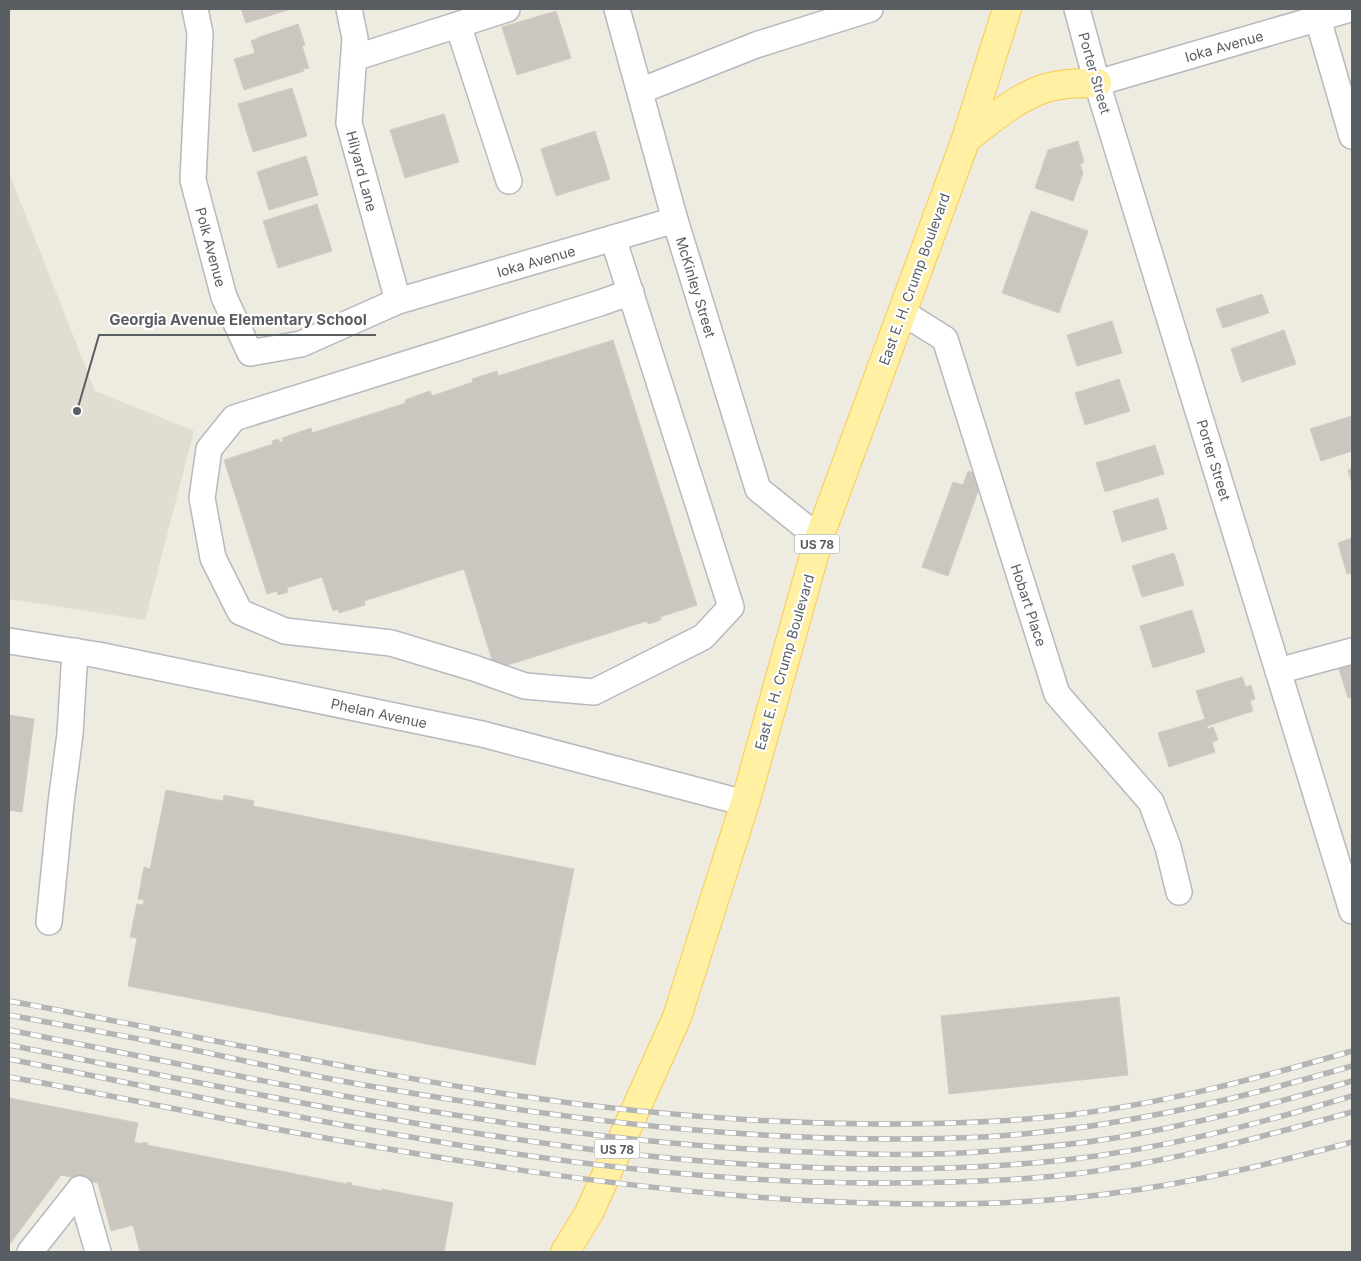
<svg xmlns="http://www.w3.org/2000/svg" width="1361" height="1261" viewBox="0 0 1361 1261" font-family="Inter,sans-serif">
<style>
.education{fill:#e0ddd1}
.building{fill:#cbc7c0;stroke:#d3ccbf}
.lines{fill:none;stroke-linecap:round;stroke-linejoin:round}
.minor-casing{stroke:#b6b9bf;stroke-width:28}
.major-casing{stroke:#fbca4c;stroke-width:30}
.minor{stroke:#fff;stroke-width:25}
.major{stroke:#fff0a4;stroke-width:28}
.rail-casing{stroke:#b3b4b4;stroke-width:5.5}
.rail{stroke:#fff;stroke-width:4;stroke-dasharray:11;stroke-linecap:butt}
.labels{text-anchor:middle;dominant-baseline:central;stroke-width:4.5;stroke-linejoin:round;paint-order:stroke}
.shield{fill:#fff;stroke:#8b8e92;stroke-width:1}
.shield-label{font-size:12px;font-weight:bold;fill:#595e63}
.street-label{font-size:14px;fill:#595e63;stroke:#fff}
.leader{fill:none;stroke:#595e63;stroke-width:2}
.callout-dot{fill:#595e63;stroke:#fff;stroke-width:2}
.callout-label{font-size:15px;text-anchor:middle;font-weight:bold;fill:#595e63;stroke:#fff;stroke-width:4.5;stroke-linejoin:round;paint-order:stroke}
</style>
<rect width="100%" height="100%" fill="#eeebe1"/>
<path class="education" d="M9 173 95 391 194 431 145 620 9 599Z"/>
<g class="building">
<path d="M241 9H291L246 23Z"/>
<path d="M556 11 571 58 517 75 502 27Z"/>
<path d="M298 24 305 45 302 46 309 68 303 69 304 71 244 90 234 59 255 53 251 41 257 39V38Z"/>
<path d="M292 88 307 136 253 152 238 104Z"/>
<path d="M444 114 459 162 405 178 390 130Z"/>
<path d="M595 131 610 179 556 196 541 149Z"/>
<path d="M1078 141 1084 162 1080 164 1083 173 1073 201 1035 188 1048 150Z"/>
<path d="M306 156 318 195 269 210 257 172Z"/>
<path d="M317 204 332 251 278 268 263 221Z"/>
<path d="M1031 211 1088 231 1059 313 1002 293Z"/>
<path d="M1262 294 1269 313 1223 328 1216 309Z"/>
<path d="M1112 321 1122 353 1077 366 1067 335Z"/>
<path d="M1284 330 1296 364 1242 382 1231 349Z"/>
<path d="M613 340 697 605 660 617 661 620 648 624 647 621 495 669 464 569 364 601 365 605 339 613 338 609 333 611 322 577 287 588 288 592 278 595 277 591 267 594 224 460 273 444 272 441 278 439 280 443 283 441 282 438 311 428 312 433 406 403 405 400 430 391 432 396 473 382 472 379 497 371 498 376Z"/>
<path d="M1119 379 1130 411 1085 425 1075 393Z"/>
<path d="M1352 416V451L1321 461 1310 429Z"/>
<path d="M1155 445 1164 474 1105 492 1096 463Z"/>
<path d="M1352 468V484L1348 470Z"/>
<path d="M968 471 983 477 948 576 922 567 953 482 963 485Z"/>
<path d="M1158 498 1167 529 1122 542 1113 511Z"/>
<path d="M1352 538V573L1347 574 1338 543Z"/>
<path d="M1174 553 1184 585 1142 597 1132 566Z"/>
<path d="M1192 610 1205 652 1153 668 1140 626Z"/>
<path d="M1352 665V697L1348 698 1339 669Z"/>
<path d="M1242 677 1246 687 1251 685 1255 699 1250 701 1253 711 1207 726 1208 729 1213 727 1218 740 1212 742 1215 752 1169 767 1158 733 1205 719 1196 691Z"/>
<path d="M9 715 34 719 22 812 9 810Z"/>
<path d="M166 790 223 801 224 795 254 801 253 806 574 869 535 1065 128 986 137 938 130 937 137 904 143 905 144 900 138 899 144 867 150 869Z"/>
<path d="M1119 997 1128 1075 949 1094 941 1016Z"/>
<path d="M9 1098 138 1123 134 1142 143 1144V1142L148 1143 147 1145 347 1184V1182L352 1183 351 1185 382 1191V1189L453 1203 444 1252H140L133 1225 111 1231 98 1183 61 1175 9 1245Z"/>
</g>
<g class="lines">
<g class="minor-casing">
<g id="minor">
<path d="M195 9 200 33 193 180 224 297 250 353 301 344 398 301 675 220"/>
<path d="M349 9 355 38 349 123 398 301"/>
<path d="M617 9 675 220 758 489 819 538"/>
<path d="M1077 9 1097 83 1352 911"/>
<path d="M1318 19 1352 136"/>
<path d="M458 25 509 181"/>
<path d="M354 58 507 9"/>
<path d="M1097 83 1350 9"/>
<path d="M640 91 756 45 870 9"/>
<path d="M613 238 731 607 703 637 594 692 525 686 474 668 391 643 285 631 240 612 213 558 202 498 209 449 234 418 600 303 631 292"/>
<path d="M902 312 945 339 1057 694 1151 802 1168 847 1179 892"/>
<path d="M9 641 98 655 482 734 745 803"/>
<path d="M1278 671 1352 651"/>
<path d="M49 922 61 803 70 734 75 651"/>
<path d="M80 1189 98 1252"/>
<path d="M30 1252 80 1189"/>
</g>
</g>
<g class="major-casing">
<g id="major">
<path d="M966 139C990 121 1014 99 1043 89 1061 83 1079 83 1097 83"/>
<path d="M565 1252 589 1213 677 1017 745 803 819 538 966 139 1007 9"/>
</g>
</g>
<use href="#minor" class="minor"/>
<use href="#major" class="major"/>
<g class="rail-casing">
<g id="rail">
<path d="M9 1001C170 1030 331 1067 493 1092 619 1112 747 1123 874 1124 936 1124 998 1123 1059 1116 1159 1105 1256 1079 1352 1051"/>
<path d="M9 1015C60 1025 112 1033 164 1044 228 1056 293 1073 358 1084 565 1120 773 1147 984 1137 1110 1130 1231 1101 1352 1066"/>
<path d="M9 1030C266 1081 523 1139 785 1151 853 1154 922 1157 991 1151 1036 1148 1082 1144 1126 1136 1203 1122 1278 1103 1352 1081"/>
<path d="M9 1045C356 1113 710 1197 1065 1160 1163 1149 1258 1124 1352 1096"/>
<path d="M9 1059C292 1115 577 1181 867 1183 933 1183 999 1182 1065 1175 1163 1164 1258 1138 1352 1112"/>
<path d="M9 1077C96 1092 183 1111 270 1128 445 1160 620 1189 798 1200 889 1205 981 1207 1071 1198 1167 1189 1260 1167 1352 1142"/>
</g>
</g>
<use href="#rail" class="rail"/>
</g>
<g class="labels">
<g class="shield">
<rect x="794.5" y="534.5" width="45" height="19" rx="4"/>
<rect x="594.5" y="1139.5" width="45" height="19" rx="4"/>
</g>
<g class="shield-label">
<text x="817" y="544">US 78</text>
<text x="617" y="1149">US 78</text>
</g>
<g class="street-label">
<text transform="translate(1224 46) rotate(-16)">Ioka Avenue</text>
<text transform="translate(1095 73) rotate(74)">Porter Street</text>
<text transform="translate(362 171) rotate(75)">Hilyard Lane</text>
<text transform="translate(211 247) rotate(75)">Polk Avenue</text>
<text transform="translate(536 261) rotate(-16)">Ioka Avenue</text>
<text transform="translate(914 279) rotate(-70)">East E. H. Crump Boulevard</text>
<text transform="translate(696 287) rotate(73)">McKinley Street</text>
<text transform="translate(1214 460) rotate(73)">Porter Street</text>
<text transform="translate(1029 605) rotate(72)">Hobart Place</text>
<text transform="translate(784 662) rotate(-74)">East E. H. Crump Boulevard</text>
<text transform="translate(379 713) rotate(12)">Phelan Avenue</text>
</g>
</g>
<path class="leader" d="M77 411L99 335H376"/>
<circle class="callout-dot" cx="77" cy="411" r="5"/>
<g class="callout-label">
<text x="238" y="325">Georgia Avenue Elementary School</text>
</g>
<rect width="1361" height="1261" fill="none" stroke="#595e63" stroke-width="20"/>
</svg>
